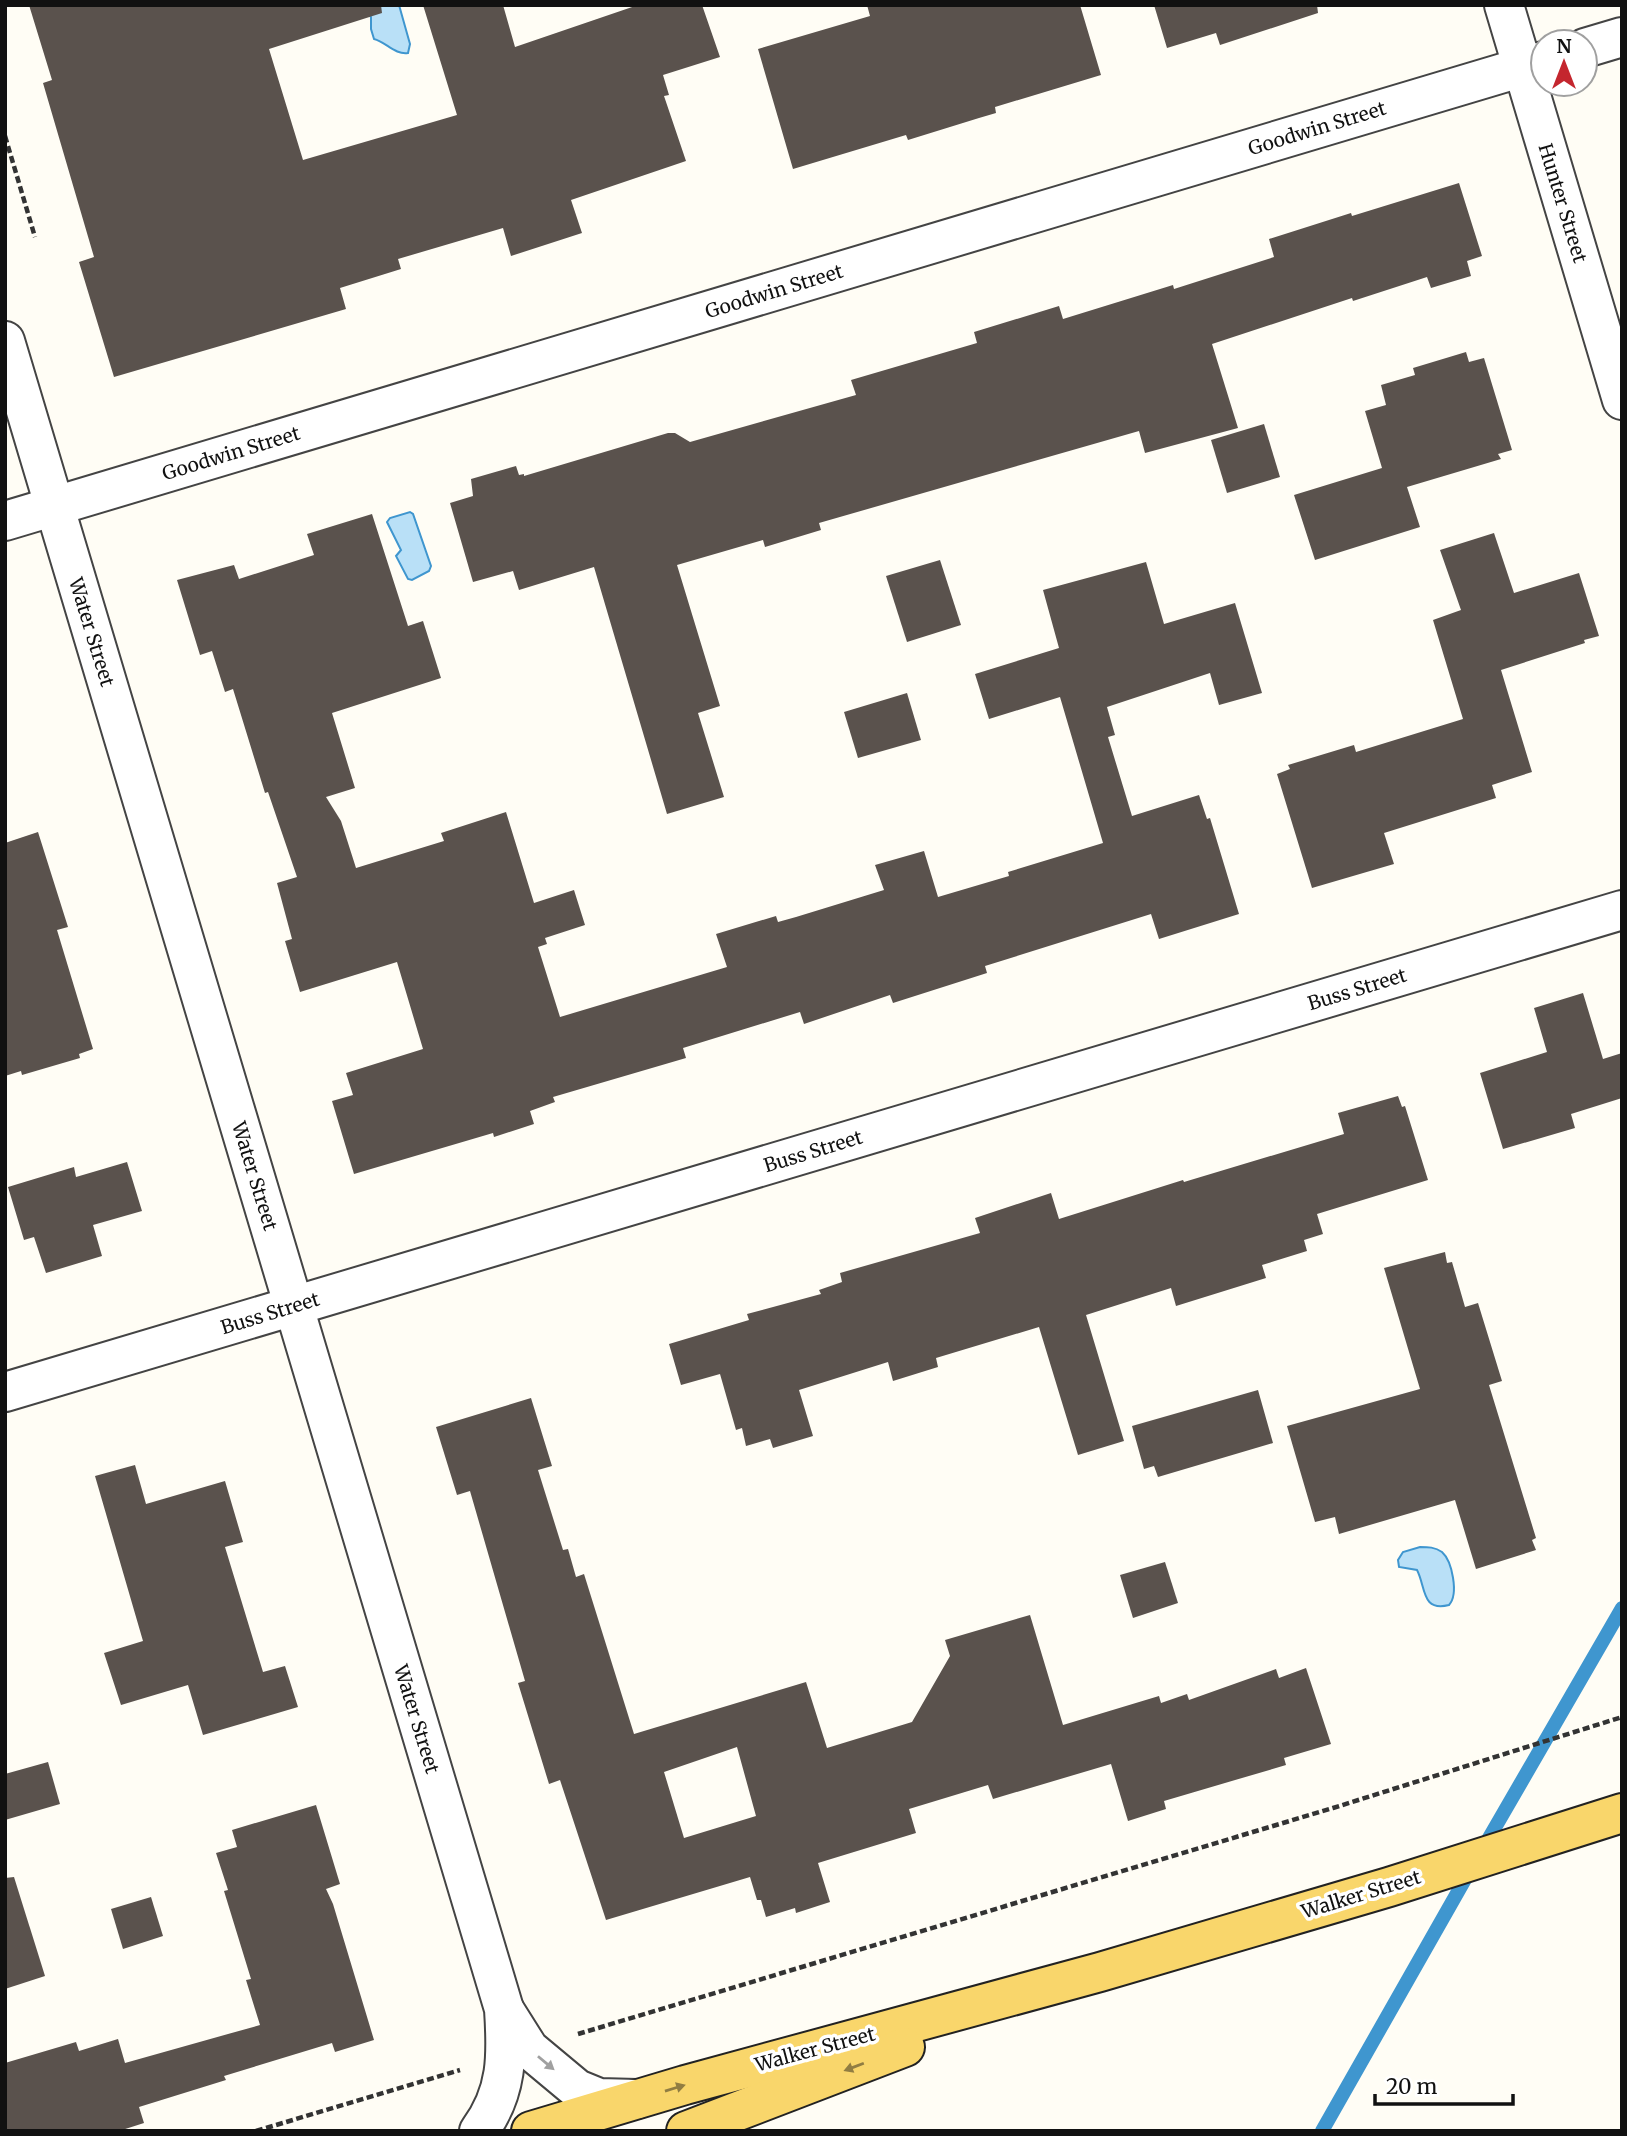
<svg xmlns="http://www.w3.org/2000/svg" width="1627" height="2136" viewBox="0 0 1627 2136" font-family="Merriweather,serif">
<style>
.water{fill:#b9e0f7;stroke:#3f96cf;stroke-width:2}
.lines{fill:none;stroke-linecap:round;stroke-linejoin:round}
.stream{stroke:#3f96cf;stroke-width:14}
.building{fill:#5a524d;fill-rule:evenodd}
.minor-casing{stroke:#444;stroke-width:42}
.major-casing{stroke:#222;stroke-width:42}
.path{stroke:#333;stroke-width:4.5;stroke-dasharray:7 3.5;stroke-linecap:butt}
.minor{stroke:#fff;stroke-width:38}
.major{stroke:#f9d66b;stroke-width:38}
.oneway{fill:#a0a0a0}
.oneway2{fill:#917d42}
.labels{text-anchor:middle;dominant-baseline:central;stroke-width:7;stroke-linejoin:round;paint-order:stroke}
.street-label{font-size:19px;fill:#111;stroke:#fff}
</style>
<rect width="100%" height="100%" fill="#fffdf5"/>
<g class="water">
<path d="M361 5H399L410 44 408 53C395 55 386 42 374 39L371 29V17Z"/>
<path d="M410 512 413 514 431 566 429 571 412 580 408 579 396 556 401 550 387 522 390 518Z"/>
<path d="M1420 1547C1428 1547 1435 1547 1442 1552 1452 1561 1459 1594 1449 1605 1421 1612 1426 1587 1417 1570L1399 1567 1398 1560 1403 1552Z"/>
</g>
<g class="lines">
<g class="stream">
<path d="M1482 1850 1622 1608"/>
<path d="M1322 2131 1472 1867"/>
</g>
</g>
<g class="building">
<path d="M29 5H381L382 13 269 49 303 160 457 115 423 5H503L515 47 638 5H702L720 57 663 75 669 95 664 96 686 161 571 200 582 233 511 256 503 228 398 259 401 269 340 288 346 309 114 377 79 262 94 257 43 83 52 80Z"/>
<path d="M867 5H1080L1101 75 995 107 996 113 979 118 908 140 906 135 793 169 758 49 870 16Z"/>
<path d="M1154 5H1317L1318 13 1220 45 1216 33 1167 48Z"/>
<path d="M1459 183 1482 256 1467 261 1471 276 1431 288 1427 277 1353 301 1352 298 1212 344 1238 428 1145 453 1139 431 819 523 821 530 765 547 763 540 677 565 720 706 698 713 724 797 667 814 594 567 519 590 513 571 473 582 450 503 473 496 471 479 516 466 519 475 524 474V476L668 433H675L690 442 856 395 851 380 977 343 974 332 1059 306 1063 319 1173 285 1174 289 1274 257 1269 239 1351 213 1352 216Z"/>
<path d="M1466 352 1469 362 1484 358 1512 450 1498 454 1501 459 1407 487 1420 527 1315 560 1294 495 1382 468 1365 411 1386 405 1381 385 1415 375 1413 368Z"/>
<path d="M1264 424 1280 477 1227 493 1211 440Z"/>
<path d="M372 514 408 626 423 621 441 678 332 713 355 788 326 797 341 821 356 868 444 841 441 833 506 812 534 903 574 890 585 925 545 938 547 944 538 947 560 1017 727 967 716 934 776 916 778 922 796 917 884 890 875 865 924 851 938 897 1009 876 1008 872 1103 843 1060 697 989 719 975 674 1059 648 1043 590 1146 562 1164 624 1235 603 1262 693 1219 705 1210 673 1107 707 1115 735 1108 737 1132 816 1199 795 1207 819 1210 818 1239 914 1159 939 1151 914 985 966 987 973 893 1003 890 995 804 1024 800 1012 683 1048 686 1058 553 1097 555 1102 530 1111 534 1124 494 1137 493 1133 354 1174 332 1101 353 1095 346 1073 423 1049 397 962 300 992 285 941 292 939 277 883 297 877 268 792 265 793 233 689 225 692 212 651 200 655 177 580 234 565 239 579 314 555 307 534Z"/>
<path d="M1494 533 1514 593 1579 573 1599 636 1584 640 1585 643 1501 670 1532 772 1492 785 1496 798 1384 833 1394 864 1312 888 1277 774 1290 769 1288 765 1354 745 1356 752 1463 719 1433 620 1461 610 1440 550Z"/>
<path d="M940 560 961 625 907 642 886 576Z"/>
<path d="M907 693 921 740 858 758 844 712Z"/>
<path d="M38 832 68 927 57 930 93 1049 79 1054 80 1058 22 1075 21 1071 5 1076V843Z"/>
<path d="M1583 993 1603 1059 1622 1053V1098L1571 1114 1575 1128 1503 1149 1480 1073 1547 1052 1534 1008Z"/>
<path d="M1398 1096 1402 1107 1405 1106 1428 1180 1317 1214 1323 1234 1304 1240 1307 1251 1262 1265 1266 1278 1176 1306 1171 1288 1086 1315 1124 1441 1078 1455 1039 1327 936 1358 938 1367 893 1381 888 1362 799 1390 813 1436 773 1448 770 1439 746 1446 742 1428 736 1430 720 1374 681 1385 669 1344 749 1320 747 1314 821 1294 819 1290 842 1282 840 1273 980 1233 975 1218 1051 1193 1059 1219 1183 1180 1184 1182 1344 1134 1338 1113Z"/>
<path d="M127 1162 142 1211 93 1225 102 1256 46 1273 34 1237 24 1240 8 1187 74 1167 76 1177Z"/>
<path d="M1445 1252 1447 1263 1452 1262 1465 1307 1478 1303 1502 1381 1489 1385 1536 1538 1532 1540 1536 1550 1476 1569 1455 1500 1339 1534 1335 1517 1315 1522 1287 1426 1420 1389 1384 1268Z"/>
<path d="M1258 1390 1273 1443 1158 1477 1154 1466 1144 1469 1132 1426Z"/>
<path d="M531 1398 552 1466 538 1470 563 1550 568 1549 576 1577 584 1574 634 1734 806 1682 827 1748 912 1722 950 1656 945 1640 1030 1615 1063 1725 1159 1696 1161 1703 1187 1694 1189 1700 1276 1669 1279 1678 1306 1668 1331 1744 1284 1758 1286 1765 1164 1801 1166 1809 1128 1821 1111 1764 993 1799 988 1785 909 1809 916 1833 818 1863 830 1902 796 1913 795 1908 766 1917 761 1900H757L750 1877 606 1920 560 1780 549 1784 518 1683 525 1681 470 1491 457 1495 436 1427ZM737 1747 756 1816 684 1838 664 1772Z"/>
<path d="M135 1465 146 1504 225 1481 243 1542 225 1547 263 1672 285 1666 298 1707 203 1735 188 1685 121 1705 104 1653 143 1641 95 1476Z"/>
<path d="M1165 1562 1178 1603 1133 1618 1120 1575Z"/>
<path d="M48 1762 60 1804 5 1820V1774Z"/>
<path d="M316 1805 340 1884 326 1889 333 1904 374 2040 335 2052 332 2043 224 2076 226 2080 139 2107 144 2123 119 2131H5V2063L76 2042 79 2051 118 2039 125 2063 260 2025 246 1980 251 1979 224 1891 228 1890 216 1853 237 1847 232 1830Z"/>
<path d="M14 1877 45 1976 5 1989V1878Z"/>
<path d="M151 1897 163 1936 123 1949 111 1909Z"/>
</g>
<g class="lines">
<g class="minor-casing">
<g id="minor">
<path d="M1504 5 1622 400"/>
<path d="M1585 48 1622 37"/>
<path d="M5 341 504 2009C507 2055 508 2092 479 2131"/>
<path d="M5 521 1543 61"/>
<path d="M5 1392 1622 910"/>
<path d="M505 2011 529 2049 577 2089 599 2098 637 2099"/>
</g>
</g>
<g class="major-casing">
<g id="major">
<path d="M531 2131 685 2085 1100 1972 1389 1887 1622 1813"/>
<path d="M686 2131 905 2047"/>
</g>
</g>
<g class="path">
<path d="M5 136 35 237"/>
<path d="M578 2034 1333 1808 1622 1717"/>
<path d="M256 2131 460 2070"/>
</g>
<use href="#minor" class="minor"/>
<use href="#major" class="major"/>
</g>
<defs><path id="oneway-solid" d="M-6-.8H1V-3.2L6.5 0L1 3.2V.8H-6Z" transform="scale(1.75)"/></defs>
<use class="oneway" href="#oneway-solid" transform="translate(546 2063) rotate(40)"/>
<g class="oneway2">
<use href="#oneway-solid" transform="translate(854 2067) rotate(159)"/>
<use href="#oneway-solid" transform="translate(675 2088) rotate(-17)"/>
</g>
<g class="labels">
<g class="street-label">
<text transform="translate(1317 128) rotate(-17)">Goodwin Street</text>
<text transform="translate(1563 203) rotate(73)">Hunter Street</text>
<text transform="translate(774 291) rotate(-17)">Goodwin Street</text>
<text transform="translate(231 453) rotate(-17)">Goodwin Street</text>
<text transform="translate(92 632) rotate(73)">Water Street</text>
<text transform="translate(1357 989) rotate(-17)">Buss Street</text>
<text transform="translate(813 1151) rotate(-17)">Buss Street</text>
<text transform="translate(255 1176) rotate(73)">Water Street</text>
<text transform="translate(270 1313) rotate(-17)">Buss Street</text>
<text transform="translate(417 1719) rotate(73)">Water Street</text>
<text transform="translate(1361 1894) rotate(-17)">Walker Street</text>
<text transform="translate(815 2049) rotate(-15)">Walker Street</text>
</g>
</g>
<rect width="1627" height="2136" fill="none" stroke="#111111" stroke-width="14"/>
<g transform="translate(1564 63)"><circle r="33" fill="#ffffff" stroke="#a0a0a0" stroke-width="2"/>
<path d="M0-5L12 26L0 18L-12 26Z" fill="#c4262e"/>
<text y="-10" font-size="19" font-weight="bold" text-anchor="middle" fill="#111111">N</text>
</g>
<path d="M1375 2094v10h138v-10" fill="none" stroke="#111111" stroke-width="3.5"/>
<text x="1386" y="2094" font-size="21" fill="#111111" stroke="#ffffff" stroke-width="5" paint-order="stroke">20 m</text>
</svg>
